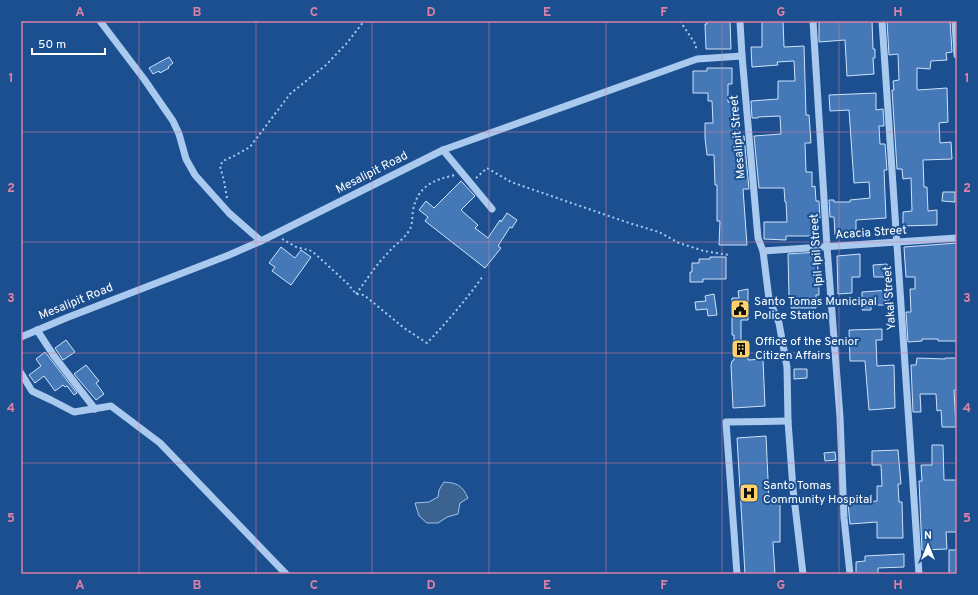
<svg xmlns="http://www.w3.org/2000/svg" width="978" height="595" viewBox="0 0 978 595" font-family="Overpass,sans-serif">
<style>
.water{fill:#3c6290;stroke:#9cc4f0}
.building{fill:#4478b7;stroke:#cfe3fa}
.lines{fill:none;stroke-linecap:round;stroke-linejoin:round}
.path{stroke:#a9c9ee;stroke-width:2;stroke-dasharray:2 3;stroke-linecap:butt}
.minor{stroke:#a9c9ee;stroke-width:7}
.grid{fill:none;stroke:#dd80a5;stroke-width:1;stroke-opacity:0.55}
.labels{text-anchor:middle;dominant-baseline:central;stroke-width:4;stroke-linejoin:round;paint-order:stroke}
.street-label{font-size:12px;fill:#fff;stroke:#1b4f8f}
.poi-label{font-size:12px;fill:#fff;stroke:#1b4f8f;text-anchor:start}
.neatline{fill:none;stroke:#dd80a5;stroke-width:1.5}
.grid-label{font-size:13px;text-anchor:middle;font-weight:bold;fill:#dd80a5}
</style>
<rect width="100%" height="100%" fill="#1b4f8f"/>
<path class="water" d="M444 482C457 483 462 485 468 498L460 503 458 514 447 517 438 523H427L419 516 415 503 429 502 438 497 439 490Z"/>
<g class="building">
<path d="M707 21H730L731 49H706L705 24H707Z"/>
<path d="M762 21H783L784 47 804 46 806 115H809L811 143H805L806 172H812V187L815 186 816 201H819L820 218H816V236H786V240L764 239V222H787L786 202H785L784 188H759L754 136 781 134 780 116 758 117V118H752L751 101 778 99V81H795L794 61 777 62 778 65 752 67 751 47H762Z"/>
<path d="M819 21H872L873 49H875V58H873L874 74 847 76 845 40 819 42Z"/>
<path d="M887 21H950L952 52 946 53 947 60 931 61 930 69 917 68V89L918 90 947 88 948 122 939 123 940 143 951 142 952 159 923 160 924 187H927L928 211 937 210V225L903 226V212L912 211 911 178 903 179 902 169H897L892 90H894L893 81 899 80 898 54 889 55Z"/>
<path d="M169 57 173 63 168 67 169 68 160 73 159 71 153 74 149 68Z"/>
<path d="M707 68H732V84H728V102H733L734 120H738L739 137 744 136 749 189H743L747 245H719L720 221H717V185H715L714 155H707L705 138V123H713L712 101H708V93H693V71H707Z"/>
<path d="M876 93V110L883 109 884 126H879L880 144H885L887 170H884L886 218 856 220V235H835L834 217H830L829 200H834V202H850V200L870 198 869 182 854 183 849 110 830 111 829 95Z"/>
<path d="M461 181 475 196 461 210 478 225 475 228 488 238 500 220 501 222 507 213 517 220 512 228 510 227 498 246 501 248 485 268 425 221 428 217 419 210 426 201 434 208Z"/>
<path d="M943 192H955V202L942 201Z"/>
<path d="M957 243V341H938V339H922V341L908 342 906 312H911L910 289H915V277H906L904 247Z"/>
<path d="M281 247 295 258 301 250 311 257 291 285 272 271 275 267 269 263Z"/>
<path d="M818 252 819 295H816V308H791V296H789L788 254Z"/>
<path d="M860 254V277H852V293L838 294 837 256Z"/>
<path d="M710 257H726V279H703V282H690V272H692V263H699V259H710Z"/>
<path d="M887 264 888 277H874L873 265Z"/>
<path d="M748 289V320H741V342H748V360L763 359 765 406 733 408 731 365 732 361 734 360V335H732V298H739L738 291Z"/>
<path d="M889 290V300H885V305H871V310H862V292Z"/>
<path d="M714 294 717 315 708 316 707 309 696 310 695 302 706 301 705 296Z"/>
<path d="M882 329V340H876L877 366 894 365 895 408 869 410 865 361H850L849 330Z"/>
<path d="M66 340 75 352 63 360 55 348Z"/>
<path d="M45 352 77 393 74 395 67 386 65 387 63 385 55 391 44 376 35 383 29 375 41 366 36 359Z"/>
<path d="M917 358 945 359V358H957V390H954L956 427H942L941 410 937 411 936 394H920L921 412H913L911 365H916Z"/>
<path d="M86 365 99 381 96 383 104 394 96 400 74 374Z"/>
<path d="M794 369H807V378L794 379Z"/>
<path d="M766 436 769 501H780V542H773L775 574H745L737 438Z"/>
<path d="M932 445H943L944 480H957V532H946L947 549 922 550 919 481H922L921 465H932Z"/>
<path d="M898 450 901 484H898L899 502H902L903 538H877V522L850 524 848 503 877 501V486H882L881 465H872V451Z"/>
<path d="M835 452 836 460 825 461 824 453Z"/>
<rect x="949" y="550" width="8" height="24"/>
<path d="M904 554V567L878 568V574H856V562L865 561V556Z"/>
</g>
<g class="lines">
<g class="path">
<path d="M680 21 696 45V51"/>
<path d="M476 178 487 168 511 182 629 223 659 232 679 243 704 251 729 255"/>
<path d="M227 198 224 181 220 166 223 161 234 156 250 147 290 94 326 65 347 43 364 21"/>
<path d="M282 239 296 247 312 251 348 284 356 294 364 295 404 328 427 343C447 322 466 300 483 276"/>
<path d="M356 294C366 281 375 266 386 255 393 246 403 240 409 231 413 224 412 217 413 210 418 186 433 180 455 175"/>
</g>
<g class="minor">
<path d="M100 21 144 79 173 121 179 134 186 159 195 175 229 213 261 241"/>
<path d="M740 21 742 56 758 238 763 251 769 299 779 323 787 367 788 421 793 489 803 574"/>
<path d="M813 21 827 247 840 417 844 518 850 574"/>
<path d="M882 21 919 574"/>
<path d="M955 21 957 55"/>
<path d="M443 150 492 209"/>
<path d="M763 251 957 238"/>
<path d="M37 330 54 356 95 409"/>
<path d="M21 337 66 318 229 255 261 241 443 150 697 59 742 56"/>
<path d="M21 373 32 391 51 400 74 412 111 406 160 443 286 574"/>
<path d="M737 574 726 422 788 421"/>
</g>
</g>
<path class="grid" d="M139 21V574M256 21V574M372 21V574M489 21V574M606 21V574M722 21V574M839 21V574M21 132H957M21 242H957M21 353H957M21 463H957"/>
<defs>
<g id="civic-square" transform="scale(1)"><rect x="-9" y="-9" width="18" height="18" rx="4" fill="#ffd166" stroke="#1b4f8f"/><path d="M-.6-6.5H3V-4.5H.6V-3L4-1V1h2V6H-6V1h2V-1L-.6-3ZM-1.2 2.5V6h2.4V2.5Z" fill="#111"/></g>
<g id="building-square" transform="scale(1)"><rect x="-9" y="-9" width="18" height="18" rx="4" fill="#ffd166" stroke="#1b4f8f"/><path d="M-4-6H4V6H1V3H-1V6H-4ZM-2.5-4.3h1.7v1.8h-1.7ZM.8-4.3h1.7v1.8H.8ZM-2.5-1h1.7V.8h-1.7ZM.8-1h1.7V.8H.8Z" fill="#111"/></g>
<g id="hospital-square" transform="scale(1)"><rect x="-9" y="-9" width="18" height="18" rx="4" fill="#ffd166" stroke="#1b4f8f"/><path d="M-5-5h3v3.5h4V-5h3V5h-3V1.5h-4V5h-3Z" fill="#111"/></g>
</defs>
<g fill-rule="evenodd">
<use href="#civic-square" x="740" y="309"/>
<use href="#building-square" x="741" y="349"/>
<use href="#hospital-square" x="749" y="493"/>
</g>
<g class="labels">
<g class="street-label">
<text transform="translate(738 137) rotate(-95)">Mesalipit Street</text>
<text transform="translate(372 173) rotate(-27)">Mesalipit Road</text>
<text transform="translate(871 233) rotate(-4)">Acacia Street</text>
<text transform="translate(817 250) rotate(-94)">Ipil-Ipil Street</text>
<text transform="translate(890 298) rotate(-94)">Yakal Street</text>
<text transform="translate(76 302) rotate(-22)">Mesalipit Road</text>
</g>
<g class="poi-label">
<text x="754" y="302">Santo Tomas Municipal<tspan x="754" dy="14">Police Station</tspan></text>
<text x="755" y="342">Office of the Senior<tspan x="755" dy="14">Citizen Affairs</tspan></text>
<text x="763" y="486">Santo Tomas<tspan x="763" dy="14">Community Hospital</tspan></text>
</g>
</g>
<rect width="978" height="595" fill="none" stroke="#1b4f8f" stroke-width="44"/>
<g transform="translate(928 545)" stroke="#1b4f8f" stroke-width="3" paint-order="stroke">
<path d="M0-3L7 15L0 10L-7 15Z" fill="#ffffff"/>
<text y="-6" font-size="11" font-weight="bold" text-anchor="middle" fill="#ffffff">N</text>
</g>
<path d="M32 48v6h73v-6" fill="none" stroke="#ffffff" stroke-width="2"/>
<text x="38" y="48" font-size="12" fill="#ffffff" stroke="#1b4f8f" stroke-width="3" paint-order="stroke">50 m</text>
<rect x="22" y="22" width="934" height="551" class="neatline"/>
<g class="grid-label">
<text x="80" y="16">A</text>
<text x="197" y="16">B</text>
<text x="314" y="16">C</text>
<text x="431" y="16">D</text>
<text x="547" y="16">E</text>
<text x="664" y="16">F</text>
<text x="781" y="16">G</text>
<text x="898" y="16">H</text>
<text x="11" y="82">1</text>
<text x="967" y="82">1</text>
<text x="11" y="192">2</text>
<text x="967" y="192">2</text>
<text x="11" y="302">3</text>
<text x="967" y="302">3</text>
<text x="11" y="412">4</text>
<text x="967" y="412">4</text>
<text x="11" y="522">5</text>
<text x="967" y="522">5</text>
<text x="80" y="589">A</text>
<text x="197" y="589">B</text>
<text x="314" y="589">C</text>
<text x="431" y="589">D</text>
<text x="547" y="589">E</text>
<text x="664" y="589">F</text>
<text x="781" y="589">G</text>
<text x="898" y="589">H</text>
</g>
</svg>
